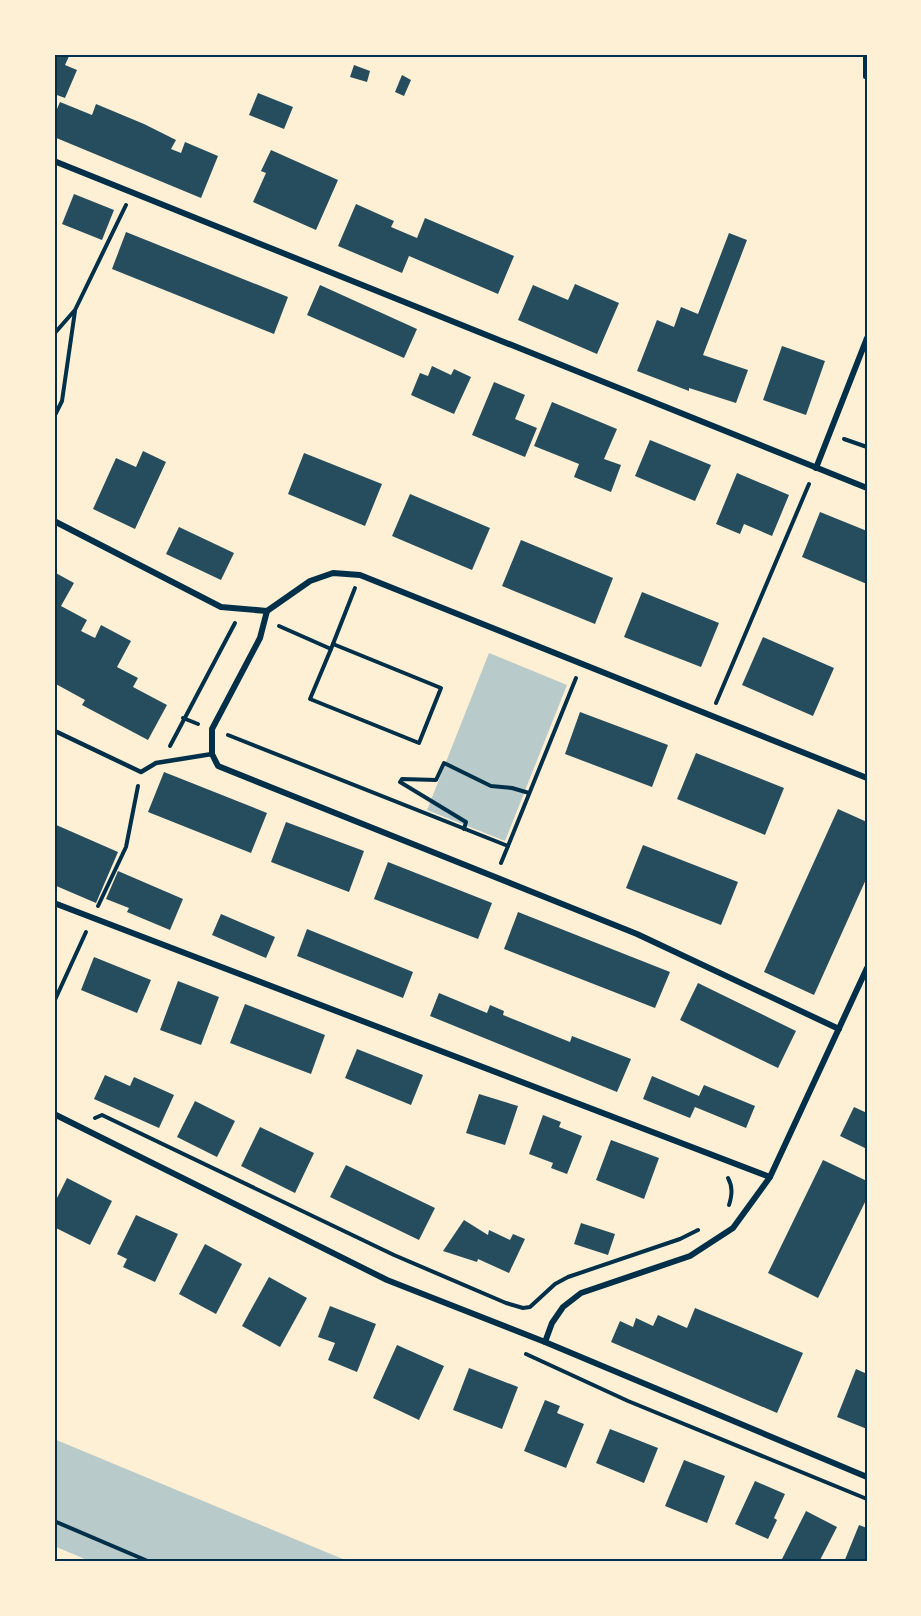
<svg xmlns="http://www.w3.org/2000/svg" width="921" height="1616" viewBox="0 0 921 1616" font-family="Barlow,sans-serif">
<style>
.green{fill:#b9caca}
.building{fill:#264d5e}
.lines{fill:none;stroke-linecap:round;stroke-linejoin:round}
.path{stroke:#003049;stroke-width:4}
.service{stroke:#003049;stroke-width:4.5}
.minor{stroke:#003049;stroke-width:6}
.neatline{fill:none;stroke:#003049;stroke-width:2}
</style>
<rect width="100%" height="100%" fill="#fdf0d5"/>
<g class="green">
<path d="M489 653 567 685 505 841 427 810Z"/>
<path d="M54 1439 350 1562H92L54 1546Z"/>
</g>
<g class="building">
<path d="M54 54H70L65 65 77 70 65 98 54 94Z"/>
<path d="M354 65 370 71 367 82 350 77Z"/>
<path d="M402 75 411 80 404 96 395 92Z"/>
<path d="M258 93 293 107 284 129 249 115Z"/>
<path d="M60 102 92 115 96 104 144 124 176 140 171 149 181 153 185 142 218 156 201 198 54 137V116Z"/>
<path d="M271 150 338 180 316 230 253 202 266 173 261 171Z"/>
<path d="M74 194 114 210 102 240 62 224Z"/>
<path d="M356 204 394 221 391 227 417 238 425 218 514 256 498 294 409 256 402 273 338 246Z"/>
<path d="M126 232 288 297 274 334 112 269Z"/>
<path d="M729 233 747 240 703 355 748 370 736 403 689 388V391L637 371 657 320 674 327 681 307 698 314Z"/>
<path d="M575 284 619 303 597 354 518 320 533 285 568 300Z"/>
<path d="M320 285 417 329 404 358 307 315Z"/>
<path d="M782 346 825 361 806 415 763 400Z"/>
<path d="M432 366 451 375 454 369 471 377 454 414 411 395 420 373 428 376Z"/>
<path d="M494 382 525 395 515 419 537 428 525 457 472 435Z"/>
<path d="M552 402 617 429 604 459 621 465 611 492 574 477 579 464 534 446Z"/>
<path d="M650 440 711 465 695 501 635 476Z"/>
<path d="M143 451 166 462 135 529 93 509 116 458 136 467Z"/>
<path d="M304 453 382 484 365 526 288 494Z"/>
<path d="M737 473 789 495 772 536 744 524 740 534 716 524Z"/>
<path d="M410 494 490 528 472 570 392 536Z"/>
<path d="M820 512 867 531V584L802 557Z"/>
<path d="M179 527 234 553 221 580 166 554Z"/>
<path d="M521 540 613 578 595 624 502 586Z"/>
<path d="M54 572 74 583 61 606 87 620 81 631 95 638 101 625 131 641 117 667 138 678 133 687 167 705 148 740 82 705 85 700 54 683Z"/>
<path d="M642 592 719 623 701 667 624 637Z"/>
<path d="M763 637 834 668 813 716 742 685Z"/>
<path d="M580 712 668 745 652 787 565 754Z"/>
<path d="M696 753 784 788 765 835 677 799Z"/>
<path d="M164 772 267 813 251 853 148 812Z"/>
<path d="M838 809 867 822V877L814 995 764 972Z"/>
<path d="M286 822 364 851 349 892 271 862Z"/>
<path d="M54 824 118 852 96 903 54 885Z"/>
<path d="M643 845 738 882 721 925 626 888Z"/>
<path d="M388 862 492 903 478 939 374 899Z"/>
<path d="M118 871 183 899 170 930 127 912 129 908 106 899Z"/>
<path d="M518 912 670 972 655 1008 504 949Z"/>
<path d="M221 914 275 937 266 958 212 935Z"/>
<path d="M307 929 413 972 403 998 297 956Z"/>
<path d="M94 957 151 980 137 1013 81 990Z"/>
<path d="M178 981 219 997 201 1045 160 1030Z"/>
<path d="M698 983 796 1031 778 1068 680 1020Z"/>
<path d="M439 993 487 1013 490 1005 504 1011 503 1015 570 1042 572 1036 631 1059 617 1092 430 1016Z"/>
<path d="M245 1004 325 1035 311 1074 230 1043Z"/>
<path d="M357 1049 423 1075 411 1105 345 1078Z"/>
<path d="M105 1075 130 1086 134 1077 174 1095 159 1128 94 1099Z"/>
<path d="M652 1076 699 1096 704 1085 755 1106 746 1128 695 1107 690 1118 643 1099Z"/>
<path d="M479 1094 518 1106 505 1145 466 1133Z"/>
<path d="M195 1101 235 1121 217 1157 177 1137Z"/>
<path d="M854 1107 867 1113V1149L840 1136Z"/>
<path d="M543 1115 561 1122 559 1127 582 1136 567 1174 551 1168 553 1163 529 1154Z"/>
<path d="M260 1127 314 1153 295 1193 241 1166Z"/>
<path d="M611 1140 659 1158 644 1199 596 1180Z"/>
<path d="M823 1160 867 1181V1198L818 1298 768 1273Z"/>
<path d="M346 1165 435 1208 419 1240 330 1197Z"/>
<path d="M67 1178 112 1201 90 1245 54 1227V1204Z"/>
<path d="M136 1215 178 1234 155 1282 123 1267 127 1259 117 1254Z"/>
<path d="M464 1220 488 1235 489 1230 510 1240 513 1234 525 1239 509 1273 478 1259 477 1262 443 1251Z"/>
<path d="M581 1223 615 1234 608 1255 574 1244Z"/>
<path d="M205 1244 242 1264 216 1314 179 1294Z"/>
<path d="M269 1277 307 1298 280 1347 242 1326Z"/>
<path d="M330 1306 376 1324 357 1372 328 1360 335 1343 318 1337Z"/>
<path d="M695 1308 803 1353 777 1413 611 1342 620 1321 633 1327 636 1318 653 1326 658 1315 687 1328Z"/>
<path d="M397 1345 444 1366 419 1420 373 1398Z"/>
<path d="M469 1368 518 1387 502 1429 453 1410Z"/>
<path d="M856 1369 867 1374V1429L837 1417Z"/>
<path d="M545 1400 560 1406 557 1413 584 1424 566 1468 524 1451Z"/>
<path d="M610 1429 658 1448 644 1483 596 1463Z"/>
<path d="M684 1460 725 1476 707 1523 665 1506Z"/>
<path d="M755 1481 785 1494 774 1518 777 1520 768 1539 735 1524Z"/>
<path d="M806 1511 837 1527 819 1562H789L782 1559Z"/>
<path d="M859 1525 867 1528V1562H844Z"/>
</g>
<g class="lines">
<g class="path">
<path d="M865 54V77H867"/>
<path d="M54 334 75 310 126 205"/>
<path d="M54 417 62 401 75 311"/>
<path d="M844 439 867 447"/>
<path d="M279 626 331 649 355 588"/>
<path d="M331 649 310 699 419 743 441 688 333 644"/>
<path d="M716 703 809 484"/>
<path d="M183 718 198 724"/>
<path d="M228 735 508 846 501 863"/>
<path d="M170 746 235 623"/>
<path d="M464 829 466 822 400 782 402 779 436 780 444 763 491 786 512 788 529 793"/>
<path d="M508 846 576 678"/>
<path d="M98 906 126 847 138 786"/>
<path d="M54 1002 86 932"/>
<path d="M95 1118 102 1115 394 1255 506 1303 523 1308 530 1307 555 1284 568 1277 680 1239 698 1230"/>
<path d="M728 1178C733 1187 732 1195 729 1205"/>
<path d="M526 1354 628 1401 867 1499"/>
<path d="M54 1521 150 1562"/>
</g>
<path class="service" d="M57 732 141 772 156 763 212 754"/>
<g class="minor">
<path d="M54 161 867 488"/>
<path d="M816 468 867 338"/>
<path d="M54 521 221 607 267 611 310 581 333 573 360 575 867 778"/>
<path d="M267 611 260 638 212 729V754L218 766 637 934 839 1029"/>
<path d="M54 903 770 1177"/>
<path d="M54 1114 387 1280 545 1342 867 1477"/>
<path d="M545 1342 552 1323 563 1307 581 1293 690 1256 733 1228 770 1177 867 968"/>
</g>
</g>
<rect width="921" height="1616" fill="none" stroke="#fdf0d5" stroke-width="111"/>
<rect x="56" y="56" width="810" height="1504" class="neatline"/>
</svg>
